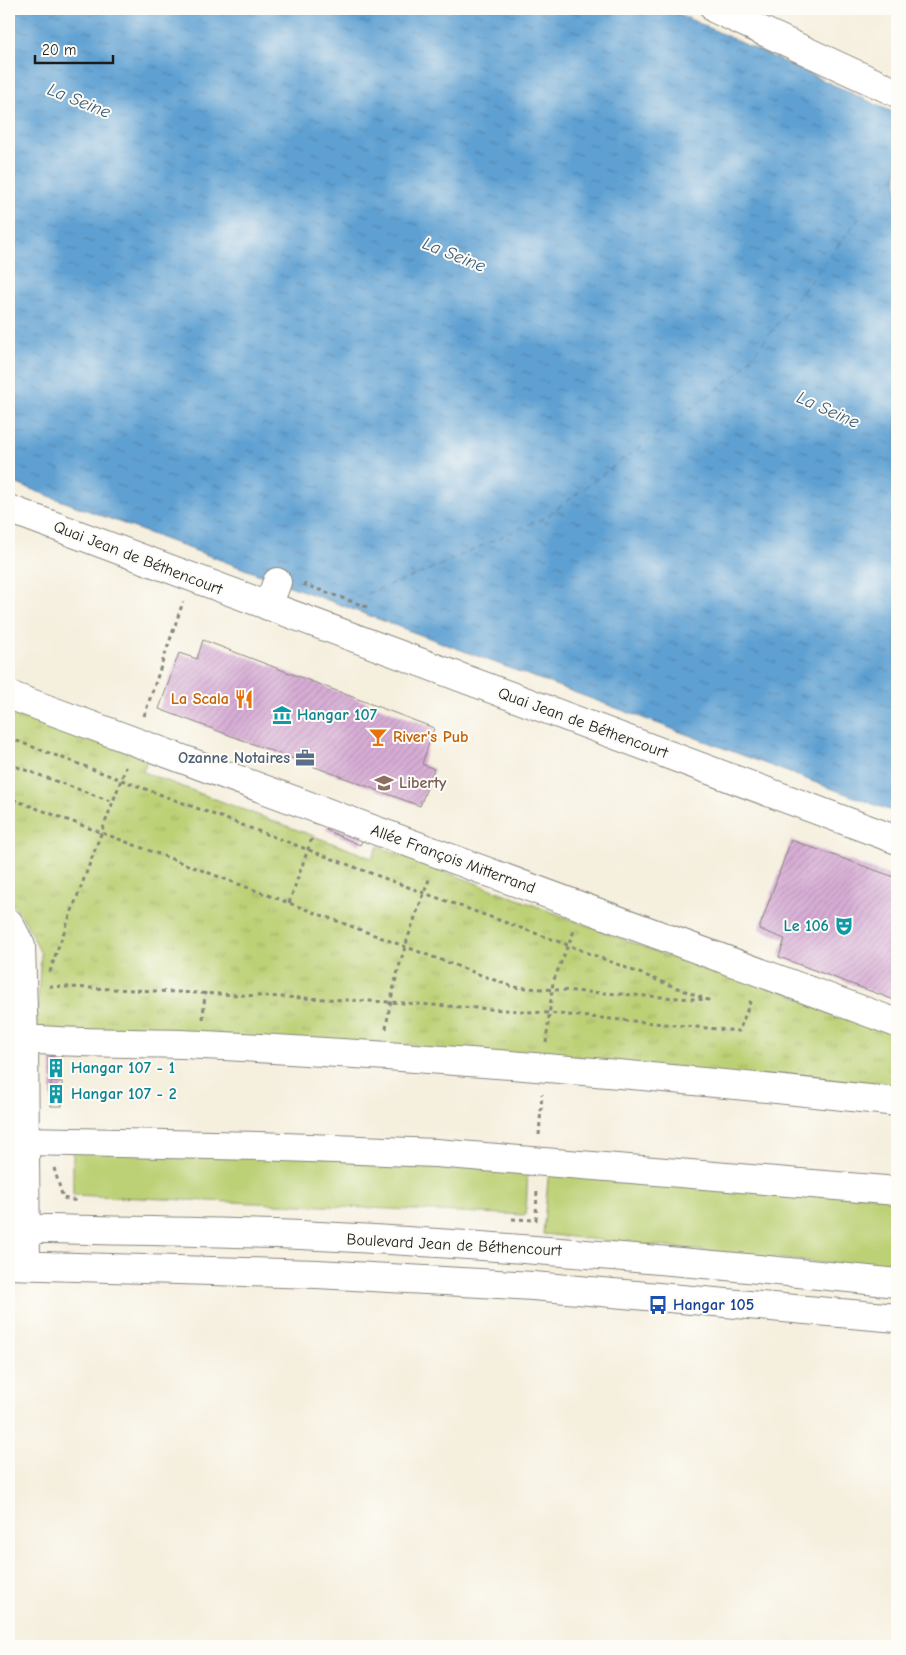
<svg xmlns="http://www.w3.org/2000/svg" width="906" height="1655" viewBox="0 0 906 1655" font-family="'Comic Neue',sans-serif">
<style>
.grass{fill:#bcd074;stroke:#6c7648}
.park{fill:url(#park-tufts);stroke:#6c7648}
.water{fill:url(#water-ripples);stroke:#3e5e77}
.lines{fill:none;stroke-linecap:round;stroke-linejoin:round}
.ferry{stroke:#3e5e77;stroke-width:1;stroke-dasharray:6 5;stroke-linecap:butt}
.building{fill:url(#building-hatch)}
.minor-casing{stroke:#88867d;stroke-width:30}
.major-casing{stroke:#88867d;stroke-width:30}
.path{stroke:#88867d;stroke-width:3;stroke-dasharray:4 4;stroke-linecap:butt}
.minor{stroke:#fff;stroke-width:28}
.major{stroke:#fff;stroke-width:28}
.labels{text-anchor:middle;dominant-baseline:central;stroke-width:4;stroke-linejoin:round;paint-order:stroke}
.street-label{font-size:16px;fill:#1c1c1c;stroke:#fdfcf7}
.food-label{font-size:16px;font-weight:bold;fill:#c56008;stroke:#fdfcf7;text-anchor:end}
.culture-label{font-size:16px;font-weight:bold;fill:#0d838f;stroke:#fdfcf7;text-anchor:start}
.service-label{font-size:16px;font-weight:bold;fill:#4e5e75;stroke:#fdfcf7;text-anchor:end}
.education-label{font-size:16px;font-weight:bold;fill:#785e54;stroke:#fdfcf7;text-anchor:start}
.transit-label{font-size:16px;font-weight:bold;fill:#164399;stroke:#fdfcf7;text-anchor:start}
.water-label{font-size:18px;font-style:italic;fill:#3e5e77;stroke:#fdfcf7}
</style>
<defs>
<pattern id="park-tufts" width="24" height="20" patternUnits="userSpaceOnUse" patternTransform="scale(1.25)"><rect width="24" height="20" fill="#bcd074"/><path d="M3 7l-1-3M5 7V3M7 7l1-3M15 17l-1-3M17 17v-4M19 17l1-3" fill="none" stroke="#a1b264"/></pattern>
<pattern id="water-ripples" width="26" height="14" patternUnits="userSpaceOnUse" patternTransform="scale(1.25)"><rect width="26" height="14" fill="#5fa0d2"/><path d="M2 4q2-2 4 0t4 0M15 11q2-2 4 0t4 0" fill="none" stroke="#4e82aa"/></pattern>
<pattern id="building-hatch" width="6" height="6" patternUnits="userSpaceOnUse" patternTransform="scale(1.25)"><rect width="6" height="6" fill="#d7add5"/><path d="M-1 1l2-2M0 6l6-6M5 7l2-2" fill="none" stroke="#b894b6"/></pattern>
</defs>
<rect width="100%" height="100%" fill="#fdfcf7"/>
<filter id="ink" filterUnits="userSpaceOnUse"><feTurbulence type="fractalNoise" baseFrequency=".02" numOctaves="2"/><feDisplacementMap in="SourceGraphic" scale="10" xChannelSelector="R" yChannelSelector="G"/><feConvolveMatrix kernelMatrix="1 2 1 2 8 2 1 2 1" color-interpolation-filters="sRGB"/></filter>
<filter id="wash" filterUnits="userSpaceOnUse"><feTurbulence type="fractalNoise" baseFrequency=".0096" numOctaves="4" result="noise"/><feDisplacementMap in="SourceGraphic" scale="20" xChannelSelector="R" yChannelSelector="G"/><feGaussianBlur stdDeviation="1.12" result="paint"/><feColorMatrix in="noise" values="0 0 0 0 0 0 0 0 0 0 0 0 0 0 0 0 0 1.4 0 .05"/><feComposite in="paint" operator="in"/></filter>
<g filter="url(#wash)">
<rect width="100%" height="100%" fill="#f5efde"/>
<g class="grass">
<path d="M73 1147 528 1166 526 1215 73 1195Z"/>
<path d="M549 1169 897 1198V1271L543 1234Z"/>
</g>
<path class="park" d="M9 709 147 759 143 772 372 858 378 846 715 974 718 966 897 1036V1096L36 1031 41 954 25 921 9 899Z"/>
<path class="water" d="M9 9H668L897 114V813L9 481Z"/>
<g class="lines">
<path class="ferry" d="M346 601 427 571 547 516 740 372 885 185 897 176"/>
</g>
<g id="blocks">
<g class="building">
<path d="M203 640 434 728 422 764 434 769 420 806 159 709 179 653 197 659Z"/>
<path d="M332 814 368 828 360 845 326 830Z"/>
<path d="M791 840 897 878V1001L779 957 785 939 759 929Z"/>
<rect x="51" y="1056" width="11" height="24"/>
<rect x="51" y="1082" width="11" height="24"/>
</g>
</g>
</g>
<g filter="url(#ink)">
<use href="#blocks" fill-opacity="0" stroke="#88867d" stroke-width="1"/>
<g class="lines">
<g class="minor-casing">
<g id="minor">
<path d="M715 9 897 93"/>
<path d="M9 509 897 840"/>
<path d="M268 606 277 582"/>
<path d="M9 695 897 1023"/>
<path d="M9 923 21 946 24 1041 26 1265"/>
<path d="M24 1041 40 1040C94 1044 149 1042 204 1045 436 1057 667 1076 897 1102"/>
<path d="M26 1141 258 1146 436 1153 897 1191"/>
</g>
</g>
<g class="major-casing">
<g id="major">
<path d="M9 1228C106 1231 203 1231 300 1235 500 1245 698 1262 897 1283"/>
<path d="M9 1265 317 1274 533 1286 897 1318"/>
</g>
</g>
<g class="path">
<path d="M303 584 367 607"/>
<path d="M144 716 183 602"/>
<path d="M9 738 424 893 568 945 708 1000 513 987 9 798"/>
<path d="M9 764 113 802"/>
<path d="M289 903 313 835"/>
<path d="M50 972 55 956 126 767"/>
<path d="M49 986 389 1002 548 1013 739 1031 752 997"/>
<path d="M203 1019 205 992"/>
<path d="M386 1029C393 976 411 927 430 877"/>
<path d="M546 1043 553 982 574 931"/>
<path d="M539 1135 542 1094"/>
<path d="M54 1168 63 1198 77 1201"/>
<path d="M512 1219 536 1220 537 1188"/>
</g>
<use href="#minor" class="minor"/>
<use href="#major" class="major"/>
</g>
</g>
<defs>
<g id="restaurant-bare" transform="scale(1.5)"><path d="M-5-6h1v4h1v-4h1v4h1v-4h1v5L-1.5 .5V6h-2V.5L-5-1ZM5-6V6H3V1.5H1.5Q1.5-4 5-6Z" fill="#e8710a" stroke="#fdfcf7" stroke-width="2.5" paint-order="stroke"/></g>
<g id="museum-bare" transform="scale(1.5)"><path d="M0-6L6-3V-2H-6V-3ZM-5-1h2V3h-2ZM-1-1h2V3h-2ZM3-1h2V3H3ZM-6 4H6V6H-6Z" fill="#0f9aa8" stroke="#fdfcf7" stroke-width="2.5" paint-order="stroke"/></g>
<g id="bar-bare" transform="scale(1.5)"><path d="M-6-5H6L.8 .8V4.5H3.5V6h-7V4.5H-.8V.8Z" fill="#e8710a" stroke="#fdfcf7" stroke-width="2.5" paint-order="stroke"/></g>
<g id="office-bare" transform="scale(1.5)"><path d="M-6-3h4V-5.5h4V-3h4V5H-6ZM-1-4.5V-3h2v-1.5ZM-6 0V1H6V0Z" fill="#5c6f8a" stroke="#fdfcf7" stroke-width="2.5" paint-order="stroke"/></g>
<g id="school-bare" transform="scale(1.5)"><path d="M0-5L7-2L0 1L-7-2ZM-4 1L0 2.5L4 1V4Q0 6-4 4Z" fill="#8d6e63" stroke="#fdfcf7" stroke-width="2.5" paint-order="stroke"/></g>
<g id="theatre-bare" transform="scale(1.5)"><path d="M-5-5.5Q0-4 5-5.5V0Q5 5 0 6Q-5 5-5 0ZM-3.3-2.5H-1v1.5H-3.3ZM1-2.5H3.3v1.5H1ZM-2.8 1Q0 5.5 2.8 1Z" fill="#0f9aa8" stroke="#fdfcf7" stroke-width="2.5" paint-order="stroke"/></g>
<g id="building-bare" transform="scale(1.5)"><path d="M-4-6H4V6H1V3H-1V6H-4ZM-2.5-4.3h1.7v1.8h-1.7ZM.8-4.3h1.7v1.8H.8ZM-2.5-1h1.7V.8h-1.7ZM.8-1h1.7V.8H.8Z" fill="#0f9aa8" stroke="#fdfcf7" stroke-width="2.5" paint-order="stroke"/></g>
<g id="bus-bare" transform="scale(1.5)"><path d="M-5-6H5V4H4V6H2V4H-2V6H-4V4H-5ZM-3.5-4V0h7V-4ZM-3.5 1.2v1.5H-2V1.2ZM2 1.2v1.5H3.5V1.2Z" fill="#1a4fb4" stroke="#fdfcf7" stroke-width="2.5" paint-order="stroke"/></g>
</defs>
<g fill-rule="evenodd">
<use href="#restaurant-bare" x="244" y="699"/>
<use href="#museum-bare" x="282" y="715"/>
<use href="#bar-bare" x="378" y="737"/>
<use href="#office-bare" x="305" y="758"/>
<use href="#school-bare" x="384" y="783"/>
<use href="#theatre-bare" x="844" y="926"/>
<use href="#building-bare" x="56" y="1068"/>
<use href="#building-bare" x="56" y="1094"/>
<use href="#bus-bare" x="658" y="1305"/>
</g>
<g class="labels">
<g class="street-label">
<text transform="translate(138 558) rotate(21)">Quai Jean de Béthencourt</text>
<text transform="translate(583 723) rotate(20)">Quai Jean de Béthencourt</text>
<text transform="translate(453 859) rotate(20)">Allée François Mitterrand</text>
<text transform="translate(454 1245) rotate(3)">Boulevard Jean de Béthencourt</text>
</g>
<g class="food-label">
<text x="229" y="699">La Scala</text>
<text x="393" y="737" text-anchor="start">River's Pub</text>
</g>
<g class="culture-label">
<text x="297" y="715">Hangar 107</text>
<text x="829" y="926" text-anchor="end">Le 106</text>
<text x="71" y="1068">Hangar 107 - 1</text>
<text x="71" y="1094">Hangar 107 - 2</text>
</g>
<g class="service-label">
<text x="290" y="758">Ozanne Notaires</text>
</g>
<g class="education-label">
<text x="399" y="783">Liberty</text>
</g>
<g class="transit-label">
<text x="673" y="1305">Hangar 105</text>
</g>
<g class="water-label">
<text transform="translate(79 101) rotate(22)">La Seine</text>
<text transform="translate(454 255) rotate(22)">La Seine</text>
<text transform="translate(828 410) rotate(24)">La Seine</text>
</g>
</g>
<rect width="906" height="1655" fill="none" stroke="#fdfcf7" stroke-width="30"/>
<path d="M35 55v8h78v-8" fill="none" stroke="#1c1c1c" stroke-width="2.5"/>
<text x="42" y="55" font-size="15" fill="#1c1c1c" stroke="#fdfcf7" stroke-width="4" paint-order="stroke">20 m</text>
</svg>
